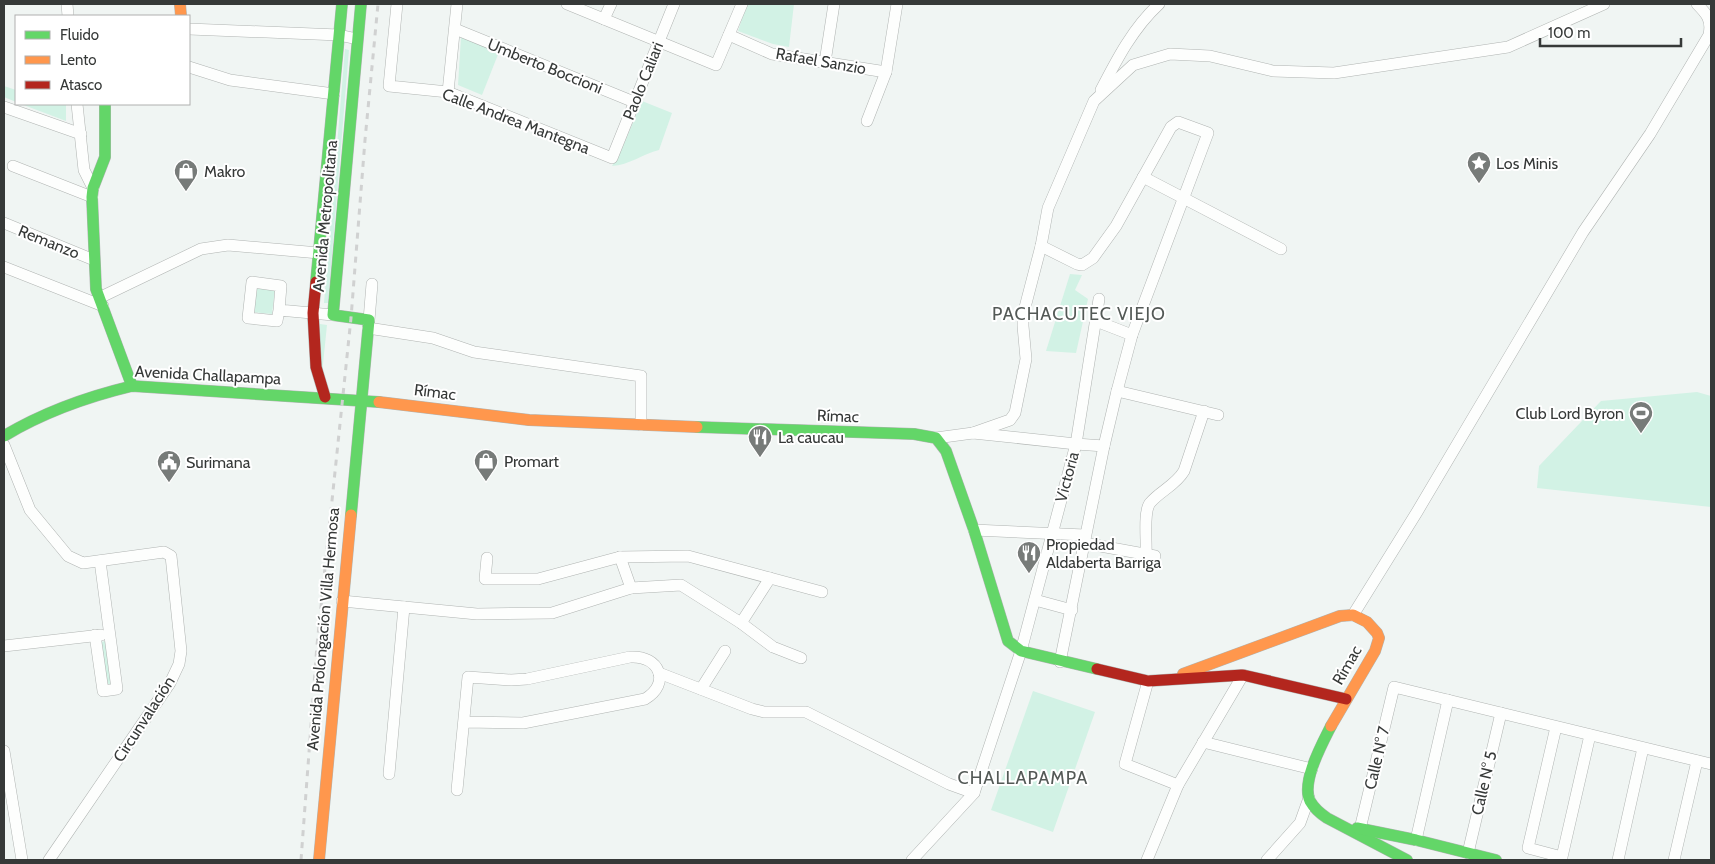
<svg xmlns="http://www.w3.org/2000/svg" width="1715" height="864" viewBox="0 0 1715 864" font-family="Cabin,sans-serif">
<style>
.green{fill:#d2f2e5}
.lines{fill:none;stroke-linecap:round;stroke-linejoin:round}
.street-casing{stroke:#b0b4b2;stroke-width:12}
.fast-casing{stroke:#b0b4b2;stroke-width:12}
.slow-casing{stroke:#b0b4b2;stroke-width:12}
.jam-casing{stroke:#b0b4b2;stroke-width:12}
.street{stroke:#fdfefd;stroke-width:11}
.fast{stroke:#63d668;stroke-width:11}
.slow{stroke:#ff974d;stroke-width:11}
.jam{stroke:#b3261e;stroke-width:11}
.rail{stroke:#d0d1d1;stroke-width:3;stroke-dasharray:6 6;stroke-linecap:butt}
.labels{text-anchor:middle;dominant-baseline:central;stroke-width:4;stroke-linejoin:round;paint-order:stroke}
.street-label{font-size:16px;fill:#363938;stroke:#fff}
.poi-label{font-size:16px;fill:#363938;stroke:#fff;text-anchor:start}
.neighbourhood-label{font-size:18px;letter-spacing:1px;fill:#535956;stroke:#fff}
</style>
<rect width="100%" height="100%" fill="#f0f5f3"/>
<g class="green">
<path d="M747 4H794L789 47 773 44 738 31Z"/>
<path d="M461 37 499 52 482 95 458 85Z"/>
<path d="M345 49 349 50 328 303H324Z"/>
<path d="M4 86 16 90V102L4 97Z"/>
<path d="M642 101 672 113 659 150C643 154 629 165 612 166L621 151Z"/>
<path d="M21 104 66 105V121Z"/>
<path d="M1070 274 1082 275 1075 290 1088 299 1076 353 1046 351Z"/>
<path d="M255 287 275 289 272 314 252 312Z"/>
<path d="M320 324 327 325 321 384Z"/>
<path d="M1697 392 1711 396V507L1537 488 1539 466 1601 401Z"/>
<path d="M106 641 112 684 106 685 100 642Z"/>
<path d="M1033 691 1095 712 1053 832 991 810Z"/>
</g>
<g class="lines">
<g class="street-casing">
<g id="street">
<path d="M67 4 68 16"/>
<path d="M397 4 389 86 448 92 612 158 674 4"/>
<path d="M567 4 716 65 742 4"/>
<path d="M604 19 611 4"/>
<path d="M189 29 339 35 357 39"/>
<path d="M455 29 634 102"/>
<path d="M729 35 772 54 886 72"/>
<path d="M825 62 834 4"/>
<path d="M189 67 230 80 334 94"/>
<path d="M1101 90C1117 59 1133 28 1159 4"/>
<path d="M448 92 457 4"/>
<path d="M77 104 84 170 93 188"/>
<path d="M4 107 81 134"/>
<path d="M867 121 886 72 897 4"/>
<path d="M13 166 92 197"/>
<path d="M1143 177 1281 249"/>
<path d="M4 223 94 260"/>
<path d="M1041 246 1077 264 1082 265 1093 258 1116 226 1171 127 1178 122 1208 133 1132 335 1117 391 1104 446 1060 662"/>
<path d="M4 267 103 306"/>
<path d="M99 298 201 249 228 245 319 253"/>
<path d="M279 310 277 321 248 318 252 282 281 286 279 310 333 315"/>
<path d="M369 320 372 284"/>
<path d="M1096 321 1132 335"/>
<path d="M368 328 433 338 474 352 641 376V425"/>
<path d="M1117 391 1218 415"/>
<path d="M973 433 1010 420 1015 413 1026 359 1023 326V315L1041 246 1048 208 1094 101 1133 65 1170 54 1210 56 1273 71 1334 73 1508 47 1604 4"/>
<path d="M936 438 973 433 1076 444 1104 446"/>
<path d="M4 445 30 510 68 556 83 563 164 552 171 556 181 651 179 664 170 683 49 860"/>
<path d="M974 530 1085 535"/>
<path d="M1084 543 1155 556"/>
<path d="M1146 554C1147 542 1143 512 1150 503 1160 491 1176 485 1184 471L1204 411"/>
<path d="M620 557 631 588"/>
<path d="M487 558 485 579H538L620 557 688 556 822 592"/>
<path d="M1035 600 1072 610"/>
<path d="M342 601 477 614 552 613 631 588 681 585 741 623 773 647 801 658"/>
<path d="M1353 615 1417 512 1583 232 1650 134 1709 35C1712 20 1707 14 1697 4"/>
<path d="M741 623 770 578"/>
<path d="M95 635 103 691 117 689 100 561"/>
<path d="M4 646 101 635"/>
<path d="M659 673 752 709 764 712H806L949 784 974 793"/>
<path d="M1148 681 1125 764 1178 785"/>
<path d="M701 689 725 651"/>
<path d="M1556 727 1528 848 1562 857 1590 735"/>
<path d="M1203 742 1312 769"/>
<path d="M4 751 22 860"/>
<path d="M389 774 404 607"/>
<path d="M457 790 468 677 511 680 527 679 630 657C660 655 671 684 645 699L523 723 464 722"/>
<path d="M1360 829 1394 687 1711 764"/>
<path d="M1416 840 1448 700"/>
<path d="M1468 853 1501 713"/>
<path d="M912 860 974 793 1021 651 1076 444 1099 299"/>
<path d="M1147 860 1178 785 1243 675"/>
<path d="M1267 860 1300 823 1309 798"/>
<path d="M1618 860 1643 748"/>
<path d="M1674 860 1697 761"/>
</g>
</g>
<g class="fast-casing">
<g id="fast">
<path d="M105 104V157L93 188 92 197 96 289 132 386"/>
<path d="M316 282 342 4"/>
<path d="M697 427 914 434 936 438 946 451 974 530 1008 641 1021 651 1097 669"/>
<path d="M4 436C44 412 86 397 132 386L379 402"/>
<path d="M351 515 369 320 333 315 361 4"/>
<path d="M1331 726C1322 744 1301 782 1310 801 1314 808 1321 814 1327 818L1407 860"/>
<path d="M1357 828 1416 840 1496 860"/>
</g>
</g>
<g class="slow-casing">
<g id="slow">
<path d="M180 4 181 16"/>
<path d="M379 402 529 420 697 427"/>
<path d="M1183 674 1340 616 1353 615 1367 622 1377 633 1379 638 1375 651 1331 726"/>
<path d="M319 860 351 515"/>
</g>
</g>
<g class="jam-casing">
<g id="jam">
<path d="M316 282 313 313 316 367 325 397"/>
<path d="M1097 669 1148 681 1243 675 1346 699"/>
</g>
</g>
<use href="#street" class="street"/>
<use href="#fast" class="fast"/>
<use href="#slow" class="slow"/>
<use href="#jam" class="jam"/>
<path class="rail" d="M301 860 317 645 351 318 365 140 378 4"/>
</g>
<defs>
<g id="sight-pin" transform="scale(1.25)"><path d="M0 17L-7.5 6A9.5 9.5 0 1 1 7.5 6Z" fill="#777b79" stroke="#fff"/><path d="M0-6L1.8-2.2L6-1.7L2.9 1.2L3.7 5.4L0 3.3L-3.7 5.4L-2.9 1.2L-6-1.7L-1.8-2.2Z" fill="#fff"/></g>
<g id="shop-pin" transform="scale(1.25)"><path d="M0 17L-7.5 6A9.5 9.5 0 1 1 7.5 6Z" fill="#777b79" stroke="#fff"/><path d="M-5-2.5h2.3a2.7 3.5 0 0 1 5.4 0H5L5.5 6h-11ZM-1.5-2.5h3a1.5 2.3 0 0 0-3 0Z" fill="#fff"/></g>
<g id="stadium-pin" transform="scale(1.25)"><path d="M0 17L-7.5 6A9.5 9.5 0 1 1 7.5 6Z" fill="#777b79" stroke="#fff"/><path d="M0-5a6.5 5 0 1 0 0 10a6.5 5 0 1 0 0-10ZM-3.5-1.8h7v3.6h-7Z" fill="#fff"/></g>
<g id="restaurant-pin" transform="scale(1.25)"><path d="M0 17L-7.5 6A9.5 9.5 0 1 1 7.5 6Z" fill="#777b79" stroke="#fff"/><path d="M-5-6h1v4h1v-4h1v4h1v-4h1v5L-1.5 .5V6h-2V.5L-5-1ZM5-6V6H3V1.5H1.5Q1.5-4 5-6Z" fill="#fff"/></g>
<g id="civic-pin" transform="scale(1.25)"><path d="M0 17L-7.5 6A9.5 9.5 0 1 1 7.5 6Z" fill="#777b79" stroke="#fff"/><path d="M-.6-6.5H3V-4.5H.6V-3L4-1V1h2V6H-6V1h2V-1L-.6-3ZM-1.2 2.5V6h2.4V2.5Z" fill="#fff"/></g>
</defs>
<g fill-rule="evenodd">
<use href="#sight-pin" x="1479" y="163"/>
<use href="#shop-pin" x="186" y="171"/>
<use href="#stadium-pin" x="1641" y="413"/>
<use href="#restaurant-pin" x="760" y="437"/>
<use href="#shop-pin" x="486" y="461"/>
<use href="#civic-pin" x="169" y="462"/>
<use href="#restaurant-pin" x="1029" y="553"/>
</g>
<g class="labels">
<g class="street-label">
<text transform="translate(821 61) rotate(10)">Rafael Sanzio</text>
<text transform="translate(545 66) rotate(22)">Umberto Boccioni</text>
<text transform="translate(643 81) rotate(-68)">Paolo Caliari</text>
<text transform="translate(516 121) rotate(21)">Calle Andrea Mantegna</text>
<text transform="translate(325 216) rotate(-85)">Avenida Metropolitana</text>
<text transform="translate(49 242) rotate(22)">Remanzo</text>
<text transform="translate(208 375) rotate(3)">Avenida Challapampa</text>
<text transform="translate(435 392) rotate(7)">Rímac</text>
<text transform="translate(838 416) rotate(2)">Rímac</text>
<text transform="translate(1067 477) rotate(-75)">Victoria</text>
<text transform="translate(323 629) rotate(-85)">Avenida Prolongación Villa Hermosa</text>
<text transform="translate(1347 665) rotate(-60)">Rímac</text>
<text transform="translate(144 719) rotate(-57)">Circunvalación</text>
<text transform="translate(1377 758) rotate(-77)">Calle N° 7</text>
<text transform="translate(1484 783) rotate(-77)">Calle N° 5</text>
</g>
<g class="poi-label">
<text x="1496" y="163">Los Minis</text>
<text x="204" y="171">Makro</text>
<text x="1624" y="413" text-anchor="end">Club Lord Byron</text>
<text x="778" y="437">La caucau</text>
<text x="504" y="461">Promart</text>
<text x="186" y="462">Surimana</text>
<text x="1046" y="544">Propiedad<tspan x="1046" dy="18">Aldaberta Barriga</tspan></text>
</g>
<g class="neighbourhood-label">
<text x="1079" y="314">PACHACUTEC VIEJO</text>
<text x="1023" y="778">CHALLAPAMPA</text>
</g>
</g>
<rect width="1715" height="864" fill="none" stroke="#363938" stroke-width="10"/>
<rect x="15" y="15" width="175" height="90" fill="#ffffff" stroke="#afb0af"/>
<rect x="25" y="31" width="25" height="8" fill="#63d668" stroke="#afb0af"/>
<text x="60" y="40" font-size="15" fill="#363938">Fluido</text>
<rect x="25" y="56" width="25" height="8" fill="#ff974d" stroke="#afb0af"/>
<text x="60" y="65" font-size="15" fill="#363938">Lento</text>
<rect x="25" y="81" width="25" height="8" fill="#b3261e" stroke="#afb0af"/>
<text x="60" y="90" font-size="15" fill="#363938">Atasco</text>
<path d="M1540 38v8h141v-8" fill="none" stroke="#363938" stroke-width="2.5"/>
<text x="1548" y="38" font-size="15" fill="#363938" stroke="#ffffff" stroke-width="4" paint-order="stroke">100 m</text>
</svg>
